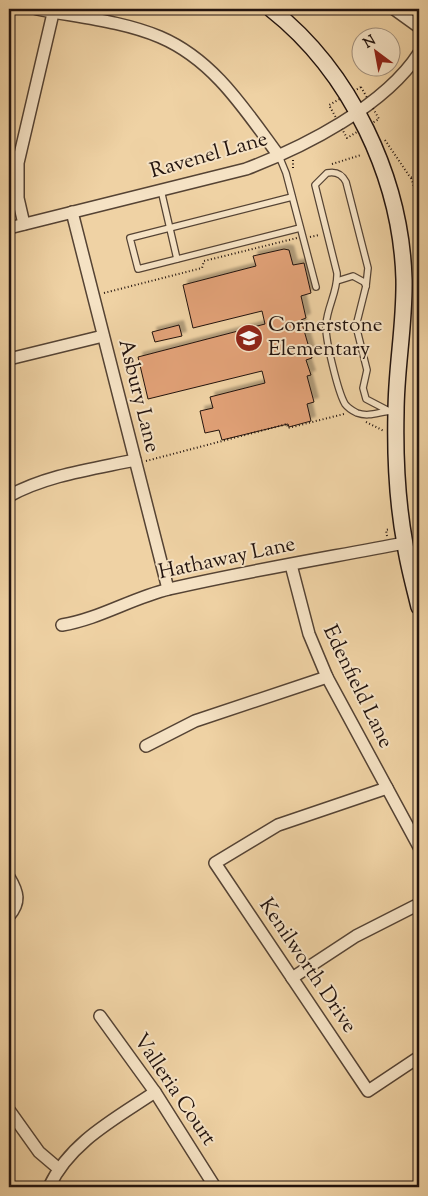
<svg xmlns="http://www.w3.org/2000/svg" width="428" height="1196" viewBox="0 0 428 1196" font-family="'Sorts Mill Goudy',serif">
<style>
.building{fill:#e1a177;stroke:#22130e;filter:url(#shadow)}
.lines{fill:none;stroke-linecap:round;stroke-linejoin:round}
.lane-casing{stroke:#554334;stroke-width:8}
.street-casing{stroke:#554334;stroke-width:14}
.secondary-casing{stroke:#22130e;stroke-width:18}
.path{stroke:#22130e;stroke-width:2;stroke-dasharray:1 2.5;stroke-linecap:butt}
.lane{stroke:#f5e2c4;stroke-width:5.5}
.street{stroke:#f5e2c4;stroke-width:11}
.secondary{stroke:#f5e2c4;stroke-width:15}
.labels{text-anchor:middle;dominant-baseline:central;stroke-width:4;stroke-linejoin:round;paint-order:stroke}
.street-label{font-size:21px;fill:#22130e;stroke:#f5e2c4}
.poi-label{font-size:21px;fill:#22130e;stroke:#f5e2c4;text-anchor:start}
</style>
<defs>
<filter id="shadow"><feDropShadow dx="4.5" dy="-4.5" stdDeviation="1" flood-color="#0004"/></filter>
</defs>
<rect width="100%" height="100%" fill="#efd2a4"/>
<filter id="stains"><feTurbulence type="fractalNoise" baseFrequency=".004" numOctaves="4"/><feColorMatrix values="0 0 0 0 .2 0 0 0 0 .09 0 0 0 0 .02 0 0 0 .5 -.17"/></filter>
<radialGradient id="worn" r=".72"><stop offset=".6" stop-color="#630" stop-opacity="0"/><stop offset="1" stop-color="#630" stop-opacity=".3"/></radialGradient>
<g class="building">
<path d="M284 249 289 250 293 265 304 263 311 293 301 296 306 318 301 320 312 358 306 360 311 375 307 376 314 402 307 404 311 421 289 427 288 424 222 440 219 430 205 433 200 411 213 408 210 397 265 383 262 371 148 399 138 357 265 324 262 311 193 328 183 285 256 266 253 256Z"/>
<path d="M179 325 182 336 155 342 152 332Z"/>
</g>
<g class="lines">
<g class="lane-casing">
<g id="lane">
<path d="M279 156 286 173 316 287"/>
<path d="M161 190 177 259"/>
<path d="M292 197 130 238 138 269 300 228"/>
<path d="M337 281 353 276 364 282 366 286"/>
<path d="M389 411 366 399 363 388 367 370 356 326 366 286 368 268 346 182C342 174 336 171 327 173L315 185 337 273C338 291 327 307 326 325 325 339 338 392 345 404 348 408 353 411 357 413 371 418 382 410 395 411"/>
</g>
</g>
<g class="street-casing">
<g id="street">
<path d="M37 9C77 17 122 21 160 37 214 60 245 110 279 156"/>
<path d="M394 9 419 27"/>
<path d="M72 212 168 589"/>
<path d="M24 224 18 198V163L54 9"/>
<path d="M9 228 246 169C304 147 385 106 419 53"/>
<path d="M9 359 103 336"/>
<path d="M9 496C47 475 93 469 135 460"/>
<path d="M291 565 309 634 327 677 419 847"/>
<path d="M62 625C99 619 132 598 169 589 247 571 326 558 404 543"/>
<path d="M146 746 195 721 327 677"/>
<path d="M387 788 278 825 215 863 368 1091 419 1057"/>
<path d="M9 877C18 892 21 902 9 916"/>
<path d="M292 978 356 936 419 904"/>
<path d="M100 1016 155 1092 215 1187"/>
<path d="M9 1110 39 1152 59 1169"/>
<path d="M49 1187C70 1142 115 1119 155 1092"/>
</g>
</g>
<g class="secondary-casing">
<path id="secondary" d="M271 9C351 72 401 178 404 279 405 324 396 368 396 412 395 455 397 501 405 544 408 565 414 586 419 607"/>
</g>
<g class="path">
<path d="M361 87 379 119 347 138 329 105Z"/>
<path d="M385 140 410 177 419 180"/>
<path d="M293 160V169"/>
<path d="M332 164 361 155"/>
<path d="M411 178 418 199"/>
<path d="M419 197 417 234 419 246"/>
<path d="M310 237 319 235"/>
<path d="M104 293 202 268 204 261 297 238"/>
<path d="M366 422 384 431"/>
<path d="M146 461 287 424 288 428 344 414"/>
<path d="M387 536 386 530 390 529"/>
</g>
<use href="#lane" class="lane"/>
<use href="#street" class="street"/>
<use href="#secondary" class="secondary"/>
</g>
<defs>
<g id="school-disc" transform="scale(1.4375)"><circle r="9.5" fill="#8f2418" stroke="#f5e2c4"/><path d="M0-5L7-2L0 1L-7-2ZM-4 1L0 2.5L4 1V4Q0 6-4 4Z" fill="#fff"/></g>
</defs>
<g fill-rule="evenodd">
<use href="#school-disc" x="249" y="338"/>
</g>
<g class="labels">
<g class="street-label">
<text transform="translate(209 156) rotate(-16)">Ravenel Lane</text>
<text transform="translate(138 396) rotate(76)">Asbury Lane</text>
<text transform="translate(227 559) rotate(-12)">Hathaway Lane</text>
<text transform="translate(357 687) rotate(64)">Edenfield Lane</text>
<text transform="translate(307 966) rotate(56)">Kenilworth Drive</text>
<text transform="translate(174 1090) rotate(56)">Valleria Court</text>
</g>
<g class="poi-label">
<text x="268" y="326">Cornerstone<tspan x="268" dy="24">Elementary</tspan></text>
</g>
</g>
<rect width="428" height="1196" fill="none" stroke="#efd2a4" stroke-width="30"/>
<rect x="10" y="10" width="408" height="1176" fill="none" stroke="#22130e" stroke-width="2.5"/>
<rect x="15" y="15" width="398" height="1166" fill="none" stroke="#22130e"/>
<g transform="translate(376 52) rotate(328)"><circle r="24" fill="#f5e2c4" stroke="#a18f7b"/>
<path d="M0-4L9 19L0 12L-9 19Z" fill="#8f2418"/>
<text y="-8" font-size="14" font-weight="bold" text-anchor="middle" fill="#22130e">N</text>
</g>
<rect width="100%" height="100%" filter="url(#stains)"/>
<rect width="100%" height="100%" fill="url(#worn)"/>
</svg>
